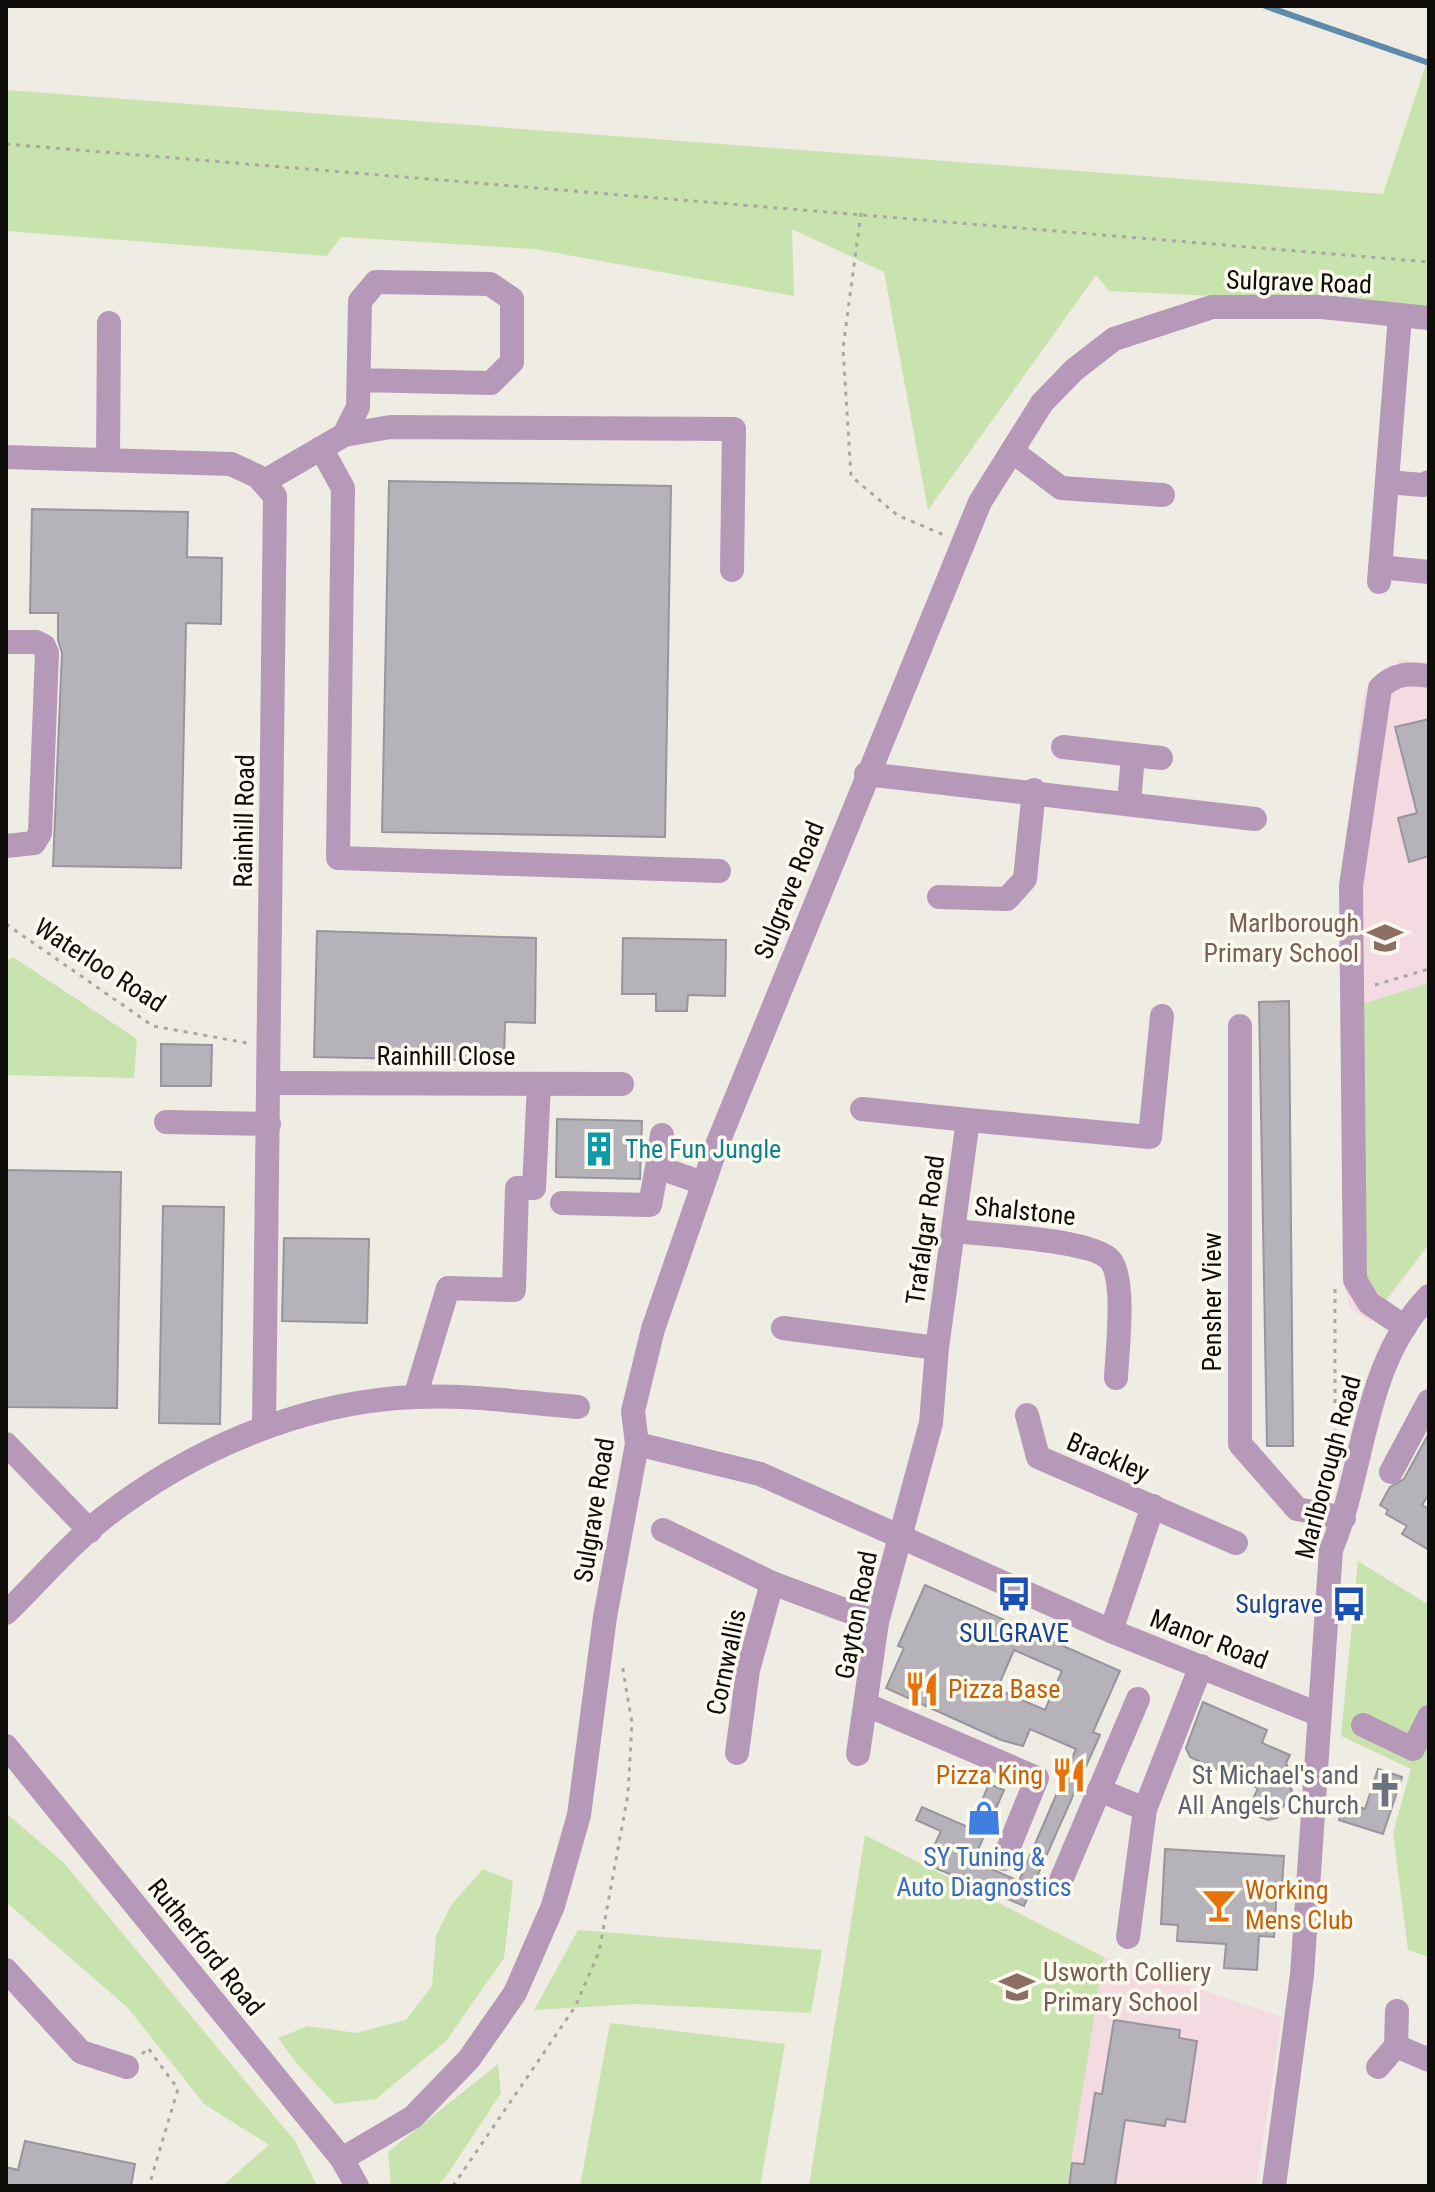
<svg xmlns="http://www.w3.org/2000/svg" width="1435" height="2192" viewBox="0 0 1435 2192" font-family="'Roboto Condensed',sans-serif">
<style>
.education{fill:#f4dbe2}
.green{fill:#c9e3ae}
.lines{fill:none;stroke-linecap:round;stroke-linejoin:round}
.stream{stroke:#5d8bae;stroke-width:6}
.building{fill:#b5b2ba;stroke:#98959d;stroke-width:2;fill-rule:evenodd}
.path{stroke:#aaa7a0;stroke-width:3;stroke-dasharray:4 6;stroke-linecap:butt}
.minor{stroke:#b698b8;stroke-width:24}
.labels{text-anchor:middle;dominant-baseline:central;stroke-width:7;stroke-linejoin:round;paint-order:stroke}
.street-label{font-size:26px;fill:#0e0d0a;stroke:#fdfaf0}
.education-label{font-size:26px;fill:#785e54;stroke:#fdfaf0;text-anchor:end}
.culture-label{font-size:26px;fill:#0d838f;stroke:#fdfaf0;text-anchor:start}
.transit-label{font-size:26px;fill:#164399;stroke:#fdfaf0;text-anchor:end}
.food-label{font-size:26px;fill:#c56008;stroke:#fdfaf0;text-anchor:start}
.worship-label{font-size:26px;fill:#5b616d;stroke:#fdfaf0;text-anchor:end}
.shop-label{font-size:26px;fill:#366cbe;stroke:#fdfaf0}
</style>
<rect width="100%" height="100%" fill="#efece3"/>
<g class="education">
<path d="M1398 659 1429 663V1244L1371 1322 1350 1308 1345 1288 1341 884 1364 692 1372 679 1384 669 1397 665Z"/>
<path d="M865 1835 1104 1957 1282 2017 1256 2186H809Z"/>
</g>
<g class="green">
<path d="M1429 55V306L1109 291 1096 275 928 510 884 272 792 229 794 296 534 249 341 237 327 256 6 231V90L1383 194Z"/>
<path d="M13 957 137 1039 134 1078 6 1075V963Z"/>
<path d="M1429 983V1244L1385 1301 1362 1275 1359 1005Z"/>
<path d="M1358 1561 1429 1605V1957L1408 1950 1393 1833 1411 1769 1341 1736Z"/>
<path d="M6 1813 64 1863 295 2141 317 2186H222L269 2145 204 2104 128 2008 6 1902Z"/>
<path d="M865 1835 1104 1957 1067 2186H809Z"/>
<path d="M483 1869 513 1881 504 1958 446 2041 376 2099 335 2104 297 2064 278 2038 308 2026 356 2033 406 2020 432 1986 436 1936 451 1905Z"/>
<path d="M578 1930 822 1950 811 2013 636 2004 534 2010Z"/>
<path d="M610 2023 785 2044 760 2186H580Z"/>
<path d="M498 2064 501 2093 445 2178 436 2186H391L388 2152Z"/>
</g>
<g class="lines">
<path class="stream" d="M1265 6 1429 63"/>
</g>
<g class="building">
<path d="M389 481 671 486 665 837 382 832Z"/>
<path d="M32 509 188 512 187 557 222 558 221 624 186 623 181 868 53 866 62 653 58 640V613H30Z"/>
<path d="M1429 719V856L1409 862 1398 818 1417 813 1395 727Z"/>
<path d="M317 931 536 938 535 1023 505 1022 504 1061 314 1057Z"/>
<path d="M623 938 726 940 725 996 688 995 687 1011H656V994H622Z"/>
<path d="M1289 1001 1293 1446H1267L1259 1002Z"/>
<path d="M161 1044 212 1045 211 1086H161Z"/>
<path d="M557 1119 642 1121 640 1179 556 1177Z"/>
<path d="M6 1170 121 1172 117 1408 6 1407Z"/>
<path d="M163 1206 224 1207 220 1424 159 1423Z"/>
<path d="M284 1238 369 1239 367 1323 282 1321Z"/>
<path d="M1429 1433V1494L1422 1505 1429 1509V1550L1402 1534 1407 1526 1386 1514 1388 1510 1380 1505 1390 1487 1404 1479Z"/>
<path d="M925 1585 1120 1671 1093 1732 1100 1735 1024 1906 926 1864 941 1831 916 1820 922 1807 970 1828 989 1784 1004 1790 973 1861 1019 1881 1076 1749 1030 1729 1023 1746 1001 1740 886 1688 904 1648 898 1646ZM1014 1650 1062 1671 1045 1710 997 1689Z"/>
<path d="M1203 1702 1267 1730 1262 1743 1290 1755 1286 1763 1292 1777 1288 1785 1292 1790 1277 1818 1268 1820 1254 1815 1249 1808 1258 1788 1190 1757 1186 1748Z"/>
<path d="M1378 1769 1402 1777 1383 1834 1339 1820 1345 1802 1365 1809Z"/>
<path d="M1165 1849 1284 1856 1282 1886H1277L1274 1937 1259 1936 1257 1970 1224 1968 1226 1944 1177 1941 1178 1925 1161 1924Z"/>
<path d="M1114 2020 1180 2030 1179 2038 1197 2041 1185 2122 1166 2119 1165 2126 1125 2120 1115 2186H1069L1072 2163 1084 2164 1095 2093 1102 2094Z"/>
<path d="M25 2141 135 2164 131 2186H6V2167L18 2170Z"/>
</g>
<g class="lines">
<g class="path">
<path d="M6 144 1429 262"/>
<path d="M861 213 843 348 851 476 897 515 944 535"/>
<path d="M6 924 153 1026 247 1043"/>
<path d="M1375 985 1429 969"/>
<path d="M1335 1289V1436L1340 1439"/>
<path d="M142 2054 148 2048 178 2089 149 2186"/>
<path d="M453 2186 575 2007 599 1952 628 1794 632 1723 622 1664"/>
</g>
<g class="minor">
<path d="M344 435 358 407 360 301 376 282 490 284 512 299V362L491 383 359 380"/>
<path d="M321 448 343 488 338 858 719 871"/>
<path d="M1012 451 1061 488 1163 495"/>
<path d="M6 457 231 464 257 476 275 496 264 1427"/>
<path d="M108 460 109 323"/>
<path d="M263 482 344 435 390 427 734 429 732 570"/>
<path d="M1387 482 1423 485 1429 482"/>
<path d="M1380 567 1429 572"/>
<path d="M1379 582 1400 316"/>
<path d="M6 642H36L44 646 47 653 40 833 34 843 6 846"/>
<path d="M1063 747 1161 758"/>
<path d="M866 774 1255 819"/>
<path d="M1129 803 1133 755"/>
<path d="M939 897 1007 899 1025 879 1034 790"/>
<path d="M1240 1026V1444L1297 1509 1344 1518"/>
<path d="M270 1083 622 1084"/>
<path d="M862 1109 968 1120"/>
<path d="M166 1122 269 1124"/>
<path d="M662 1135 657 1167 703 1183"/>
<path d="M562 1203 650 1205 657 1167"/>
<path d="M954 1231C985 1235 1095 1239 1111 1261 1126 1282 1117 1352 1116 1378"/>
<path d="M1405 1327 1369 1303 1355 1280 1351 886 1380 688C1395 673 1409 673 1429 676"/>
<path d="M783 1328 937 1348"/>
<path d="M415 1397 448 1288 514 1290 517 1188H534L539 1084"/>
<path d="M1027 1415 1038 1457 1236 1543"/>
<path d="M6 1444 90 1531"/>
<path d="M637 1444 760 1474 1111 1631 1318 1714"/>
<path d="M1391 1472 1429 1401"/>
<path d="M663 1530 772 1583 877 1622"/>
<path d="M6 1613C38 1582 68 1546 102 1519 190 1450 301 1402 414 1397 468 1394 525 1403 578 1407"/>
<path d="M1111 1631 1153 1506"/>
<path d="M867 1705 1037 1778 1004 1859"/>
<path d="M1363 1725 1413 1749 1429 1717"/>
<path d="M6 1746 342 2159 357 2186"/>
<path d="M737 1753 748 1670 772 1583"/>
<path d="M858 1754 877 1622 931 1423 937 1348 968 1120 1150 1137 1162 1016"/>
<path d="M1099 1790 1145 1809"/>
<path d="M1059 1885 1138 1699"/>
<path d="M1128 1937 1145 1809 1201 1666"/>
<path d="M6 1970 81 2052 127 2067"/>
<path d="M1396 2046 1429 2060"/>
<path d="M1378 2067 1396 2046 1397 2011"/>
<path d="M342 2159 413 2117 469 2059 515 1993 553 1906 579 1815 605 1617 637 1444 633 1411 653 1329 717 1145 980 502 1042 403 1074 370 1114 339 1212 307H1322L1429 318"/>
<path d="M1274 2186 1302 1975 1331 1550C1366 1466 1362 1365 1429 1296"/>
</g>
</g>
<defs>
<g id="school-bare" transform="scale(2.76)"><path d="M0-5L7-2L0 1L-7-2ZM-4 1L0 2.5L4 1V4Q0 6-4 4Z" fill="#8d6e63" stroke="#fdfaf0" stroke-width="2.5" paint-order="stroke"/></g>
<g id="building-bare" transform="scale(2.76)"><path d="M-4-6H4V6H1V3H-1V6H-4ZM-2.5-4.3h1.7v1.8h-1.7ZM.8-4.3h1.7v1.8H.8ZM-2.5-1h1.7V.8h-1.7ZM.8-1h1.7V.8H.8Z" fill="#0f9aa8" stroke="#fdfaf0" stroke-width="2.5" paint-order="stroke"/></g>
<g id="bus-bare" transform="scale(2.76)"><path d="M-5-6H5V4H4V6H2V4H-2V6H-4V4H-5ZM-3.5-4V0h7V-4ZM-3.5 1.2v1.5H-2V1.2ZM2 1.2v1.5H3.5V1.2Z" fill="#1a4fb4" stroke="#fdfaf0" stroke-width="2.5" paint-order="stroke"/></g>
<g id="restaurant-bare" transform="scale(2.76)"><path d="M-5-6h1v4h1v-4h1v4h1v-4h1v5L-1.5 .5V6h-2V.5L-5-1ZM5-6V6H3V1.5H1.5Q1.5-4 5-6Z" fill="#e8710a" stroke="#fdfaf0" stroke-width="2.5" paint-order="stroke"/></g>
<g id="church-bare" transform="scale(2.76)"><path d="M-1.2-6h2.4v3.5h3.3v2.4h-3.3V6h-2.4V-.1h-3.3v-2.4h3.3Z" fill="#6b7280" stroke="#fdfaf0" stroke-width="2.5" paint-order="stroke"/></g>
<g id="shop-bare" transform="scale(2.76)"><path d="M-5-2.5h2.3a2.7 3.5 0 0 1 5.4 0H5L5.5 6h-11ZM-1.5-2.5h3a1.5 2.3 0 0 0-3 0Z" fill="#3f7fe0" stroke="#fdfaf0" stroke-width="2.5" paint-order="stroke"/></g>
<g id="bar-bare" transform="scale(2.76)"><path d="M-6-5H6L.8 .8V4.5H3.5V6h-7V4.5H-.8V.8Z" fill="#e8710a" stroke="#fdfaf0" stroke-width="2.5" paint-order="stroke"/></g>
</defs>
<g fill-rule="evenodd">
<use href="#school-bare" x="1385" y="938"/>
<use href="#building-bare" x="599" y="1149"/>
<use href="#bus-bare" x="1014" y="1594"/>
<use href="#bus-bare" x="1349" y="1604"/>
<use href="#restaurant-bare" x="922" y="1689"/>
<use href="#restaurant-bare" x="1069" y="1775"/>
<use href="#church-bare" x="1385" y="1790"/>
<use href="#shop-bare" x="984" y="1818"/>
<use href="#bar-bare" x="1219" y="1905"/>
<use href="#school-bare" x="1017" y="1987"/>
</g>
<g class="labels">
<g class="street-label">
<text transform="translate(1299 282) rotate(2)">Sulgrave Road</text>
<text transform="translate(244 821) rotate(-89)">Rainhill Road</text>
<text transform="translate(789 890) rotate(-68)">Sulgrave Road</text>
<text transform="translate(100 965) rotate(33)">Waterloo Road</text>
<text x="446" y="1056">Rainhill Close</text>
<text transform="translate(1025 1211) rotate(6)">Shalstone</text>
<text transform="translate(925 1230) rotate(-82)">Trafalgar Road</text>
<text transform="translate(1212 1302) rotate(-90)">Pensher View</text>
<text transform="translate(1108 1457) rotate(23)">Brackley</text>
<text transform="translate(1328 1467) rotate(-75)">Marlborough Road</text>
<text transform="translate(594 1510) rotate(-81)">Sulgrave Road</text>
<text transform="translate(856 1615) rotate(-79)">Gayton Road</text>
<text transform="translate(1209 1639) rotate(21)">Manor Road</text>
<text transform="translate(726 1662) rotate(-78)">Cornwallis</text>
<text transform="translate(206 1947) rotate(51)">Rutherford Road</text>
</g>
<g class="education-label">
<text x="1359" y="923">Marlborough<tspan x="1359" dy="30">Primary School</tspan></text>
<text x="1043" y="1972" text-anchor="start">Usworth Colliery<tspan x="1043" dy="30">Primary School</tspan></text>
</g>
<g class="culture-label">
<text x="625" y="1149">The Fun Jungle</text>
</g>
<g class="transit-label">
<text x="1323" y="1604">Sulgrave</text>
<text x="1014" y="1633" text-anchor="middle">SULGRAVE</text>
</g>
<g class="food-label">
<text x="948" y="1689">Pizza Base</text>
<text x="1043" y="1775" text-anchor="end">Pizza King</text>
<text x="1245" y="1890">Working<tspan x="1245" dy="30">Mens Club</tspan></text>
</g>
<g class="worship-label">
<text x="1359" y="1775">St Michael's and<tspan x="1359" dy="30">All Angels Church</tspan></text>
</g>
<g class="shop-label">
<text x="984" y="1857">SY Tuning &amp;<tspan x="984" dy="30">Auto Diagnostics</tspan></text>
</g>
</g>
<rect width="1435" height="2192" fill="none" stroke="#0e0d0a" stroke-width="16"/>
</svg>
